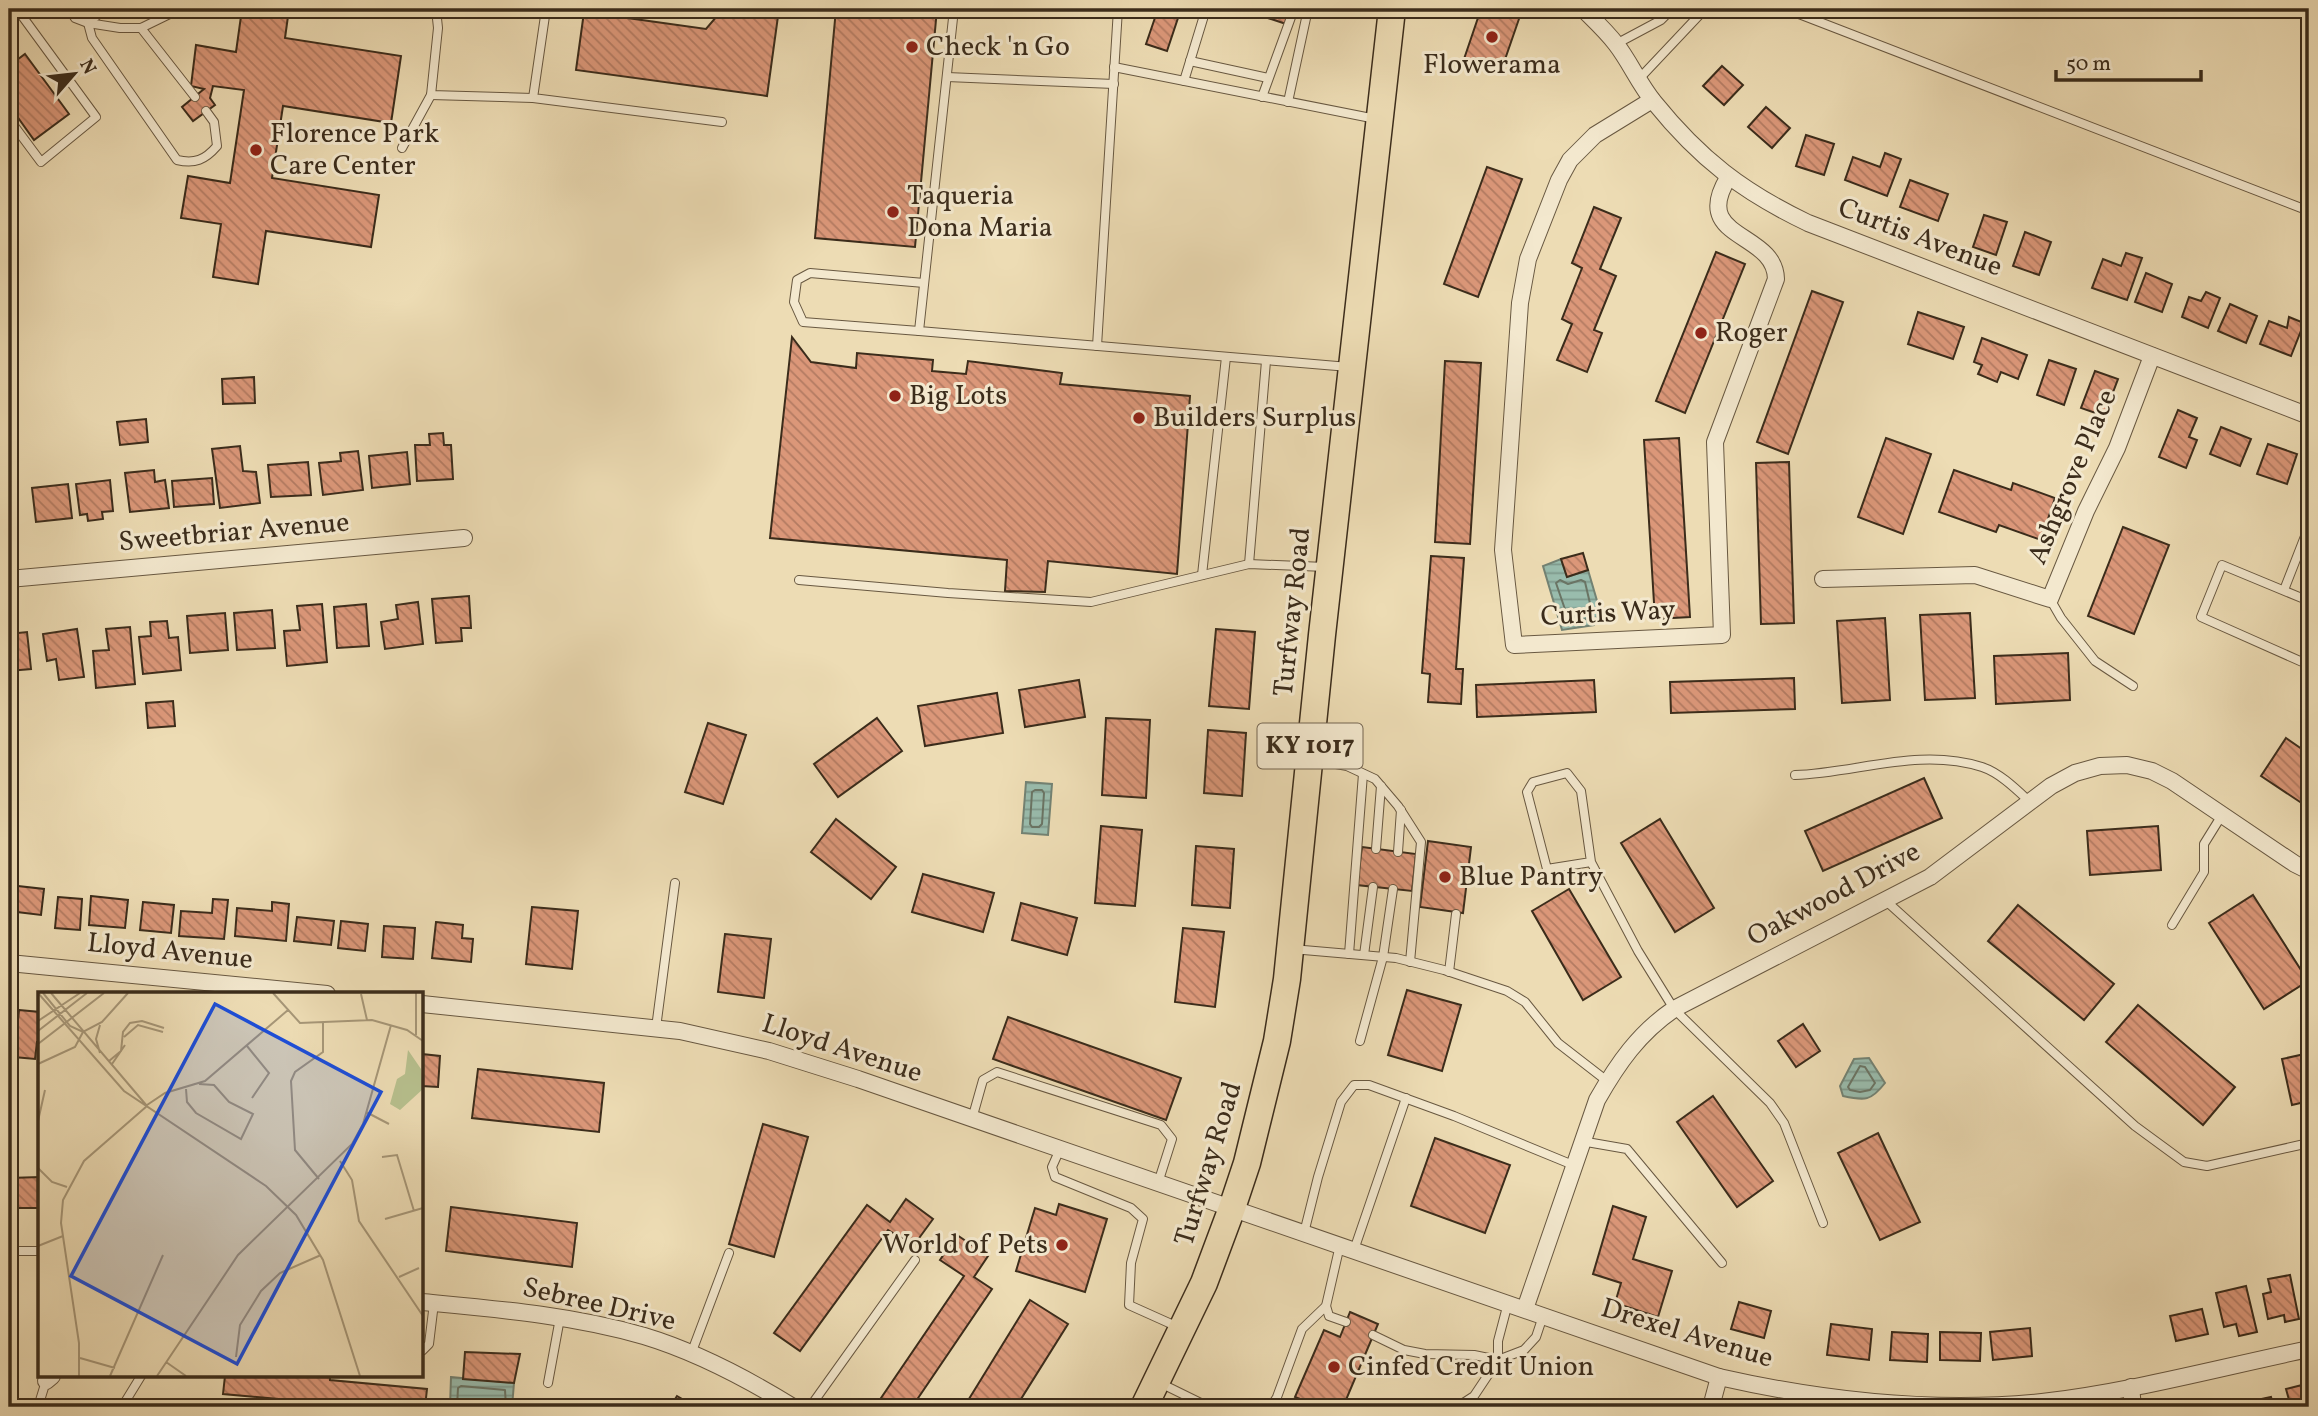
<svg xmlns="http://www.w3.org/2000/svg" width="2318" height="1416" viewBox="0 0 2318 1416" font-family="Vollkorn,serif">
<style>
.water{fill:url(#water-rules);stroke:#738273;stroke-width:2}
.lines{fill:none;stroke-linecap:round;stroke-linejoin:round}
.shore{stroke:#6a7464;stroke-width:2}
.building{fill:url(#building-back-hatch);stroke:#3b2c1b;stroke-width:2}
.service-casing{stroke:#685841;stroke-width:10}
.minor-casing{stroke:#685841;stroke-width:18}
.primary-casing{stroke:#3b2c1b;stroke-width:29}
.service{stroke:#f3e8ce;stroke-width:8}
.minor{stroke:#f3e8ce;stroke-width:16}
.primary{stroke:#eddcb4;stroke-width:26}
.poi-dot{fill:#8f2418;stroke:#f3e8ce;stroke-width:2.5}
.labels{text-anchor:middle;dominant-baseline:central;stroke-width:6;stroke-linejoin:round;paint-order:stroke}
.shield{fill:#f3e8ce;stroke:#726451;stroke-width:2}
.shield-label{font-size:26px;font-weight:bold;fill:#3b2c1b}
.poi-label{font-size:28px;fill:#3b2c1b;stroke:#f3e8ce;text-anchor:start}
.street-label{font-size:28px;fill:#3b2c1b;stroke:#f3e8ce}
.inset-road{fill:none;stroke:#a69677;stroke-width:2}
.view{fill:#1d4ed8;fill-opacity:0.15;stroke:#1d4ed8;stroke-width:3.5}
.inset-edge{fill:none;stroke:#3b2c1b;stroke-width:3.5}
</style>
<defs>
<pattern id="water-rules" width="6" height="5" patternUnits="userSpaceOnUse" patternTransform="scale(1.75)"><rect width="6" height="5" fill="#99bcad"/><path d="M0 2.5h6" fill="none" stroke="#7e998c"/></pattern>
<pattern id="building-back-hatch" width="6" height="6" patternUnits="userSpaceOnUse" patternTransform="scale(1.75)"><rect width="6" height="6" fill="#db9779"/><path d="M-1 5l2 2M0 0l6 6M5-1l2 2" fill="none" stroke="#b37b62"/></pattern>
</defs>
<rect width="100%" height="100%" fill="#eddcb4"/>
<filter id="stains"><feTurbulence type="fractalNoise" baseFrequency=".00286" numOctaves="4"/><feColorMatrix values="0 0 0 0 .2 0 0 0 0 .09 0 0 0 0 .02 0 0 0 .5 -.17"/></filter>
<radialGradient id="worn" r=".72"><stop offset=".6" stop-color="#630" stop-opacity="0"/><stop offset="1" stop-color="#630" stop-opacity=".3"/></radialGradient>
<g class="water">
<path d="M1561 559 1567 577 1588 570 1600 611 1594 625 1562 630 1543 566Z"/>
<path d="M1026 782 1052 784 1048 835 1022 833Z"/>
<path d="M1869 1058 1885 1083C1871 1101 1865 1101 1843 1096L1840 1086 1854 1059Z"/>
<path d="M451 1377 514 1383 512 1407H450Z"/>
</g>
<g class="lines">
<g class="shore">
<path d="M1581 580 1585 582 1592 612 1588 619 1569 621 1556 583 1560 580 1568 584Z"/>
<path d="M1035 790H1042L1044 793 1042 824 1039 827H1032L1030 824 1032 792Z"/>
<path d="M1860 1066 1865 1067 1875 1083 1870 1090 1860 1092 1850 1090 1848 1087Z"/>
<path d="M457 1407 458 1388 461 1386 505 1390 506 1407"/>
</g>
</g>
<g class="building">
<path d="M242 9H289L285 38 401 56 391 123 283 106 272 178 379 195 371 247 266 231 258 284 213 277 221 224 181 218 188 176 230 183 244 90 213 86 210 98 215 105 193 121 182 107 204 89 191 86 196 45 236 52Z"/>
<path d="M723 9H779L767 96 576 70 584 12 706 29Z"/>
<path d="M836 9H937L915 247 815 238Z"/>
<path d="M1158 9H1181L1167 51 1146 44Z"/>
<path d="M1241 9H1291L1286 24Z"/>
<path d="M1481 9H1498L1520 16 1501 71 1464 59Z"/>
<path d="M25 54 69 114 34 140 9 105V66Z"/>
<path d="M1722 66 1743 85 1724 105 1703 86Z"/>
<path d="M1766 107 1790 128 1772 148 1748 127Z"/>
<path d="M1806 135 1834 144 1824 175 1796 166Z"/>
<path d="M1885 153 1901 159 1887 196 1845 180 1853 157 1880 167Z"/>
<path d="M1487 167 1522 179 1478 297 1444 284Z"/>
<path d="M1910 180 1948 194 1938 221 1900 207Z"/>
<path d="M1594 207 1621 218 1600 269 1616 276 1594 330 1602 333 1587 372 1557 360 1572 324 1562 319 1582 268 1572 263Z"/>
<path d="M1984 215 2007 222 1996 255 1973 247Z"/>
<path d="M2025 232 2051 242 2039 275 2013 266Z"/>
<path d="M1716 252 1745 264 1685 413 1656 401Z"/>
<path d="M2126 253 2142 258 2127 300 2092 288 2103 259 2121 266Z"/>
<path d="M2146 273 2172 284 2162 312 2135 302Z"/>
<path d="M1812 291 1843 302 1788 454 1757 442Z"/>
<path d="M2206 292 2220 298 2208 328 2182 317 2189 297 2201 301Z"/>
<path d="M2230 304 2257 316 2246 343 2218 331Z"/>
<path d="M1918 312 1964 327 1953 359 1908 344Z"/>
<path d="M2289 317 2304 323 2291 356 2260 344 2269 321 2287 328Z"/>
<path d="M792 337 811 362 856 368 857 353 933 360 932 371 966 374 968 361 1062 373 1060 384 1190 396 1177 574 1048 561 1045 592 1005 591 1007 560 770 538Z"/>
<path d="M1982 338 2027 355 2018 379 2001 372 1997 382 1978 374 1982 365 1974 362Z"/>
<path d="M2049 360 2076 369 2064 405 2037 395Z"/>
<path d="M1445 361 1481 363 1470 544 1435 542Z"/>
<path d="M2095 371 2118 379 2104 416 2081 408Z"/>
<path d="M254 377 255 403 223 404 222 379Z"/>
<path d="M2178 410 2197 418 2189 437 2197 440 2186 468 2159 457Z"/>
<path d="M146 419 148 442 120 445 117 422Z"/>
<path d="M2221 427 2251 439 2240 466 2210 454Z"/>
<path d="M443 433 444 445H451L453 479 417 481 415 445H430L429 434Z"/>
<path d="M1679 438 1690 617 1655 619 1644 440Z"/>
<path d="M1886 438 1931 454 1903 534 1858 517Z"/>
<path d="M2268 444 2297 454 2287 484 2257 474Z"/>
<path d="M240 446 243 471 256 472 260 503 220 508 212 449Z"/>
<path d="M358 451 363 490 323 495 319 463 341 461 340 453Z"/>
<path d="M407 452 410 484 372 488 369 456Z"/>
<path d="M308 462 311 495 271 497 268 465Z"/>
<path d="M1789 462 1794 623 1761 624 1756 463Z"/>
<path d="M154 470 155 482 165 480 169 508 130 512 125 473Z"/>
<path d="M1954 470 2011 490 2013 483 2055 498 2041 540 1999 525 1996 532 1939 512Z"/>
<path d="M212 478 214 504 174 507 172 481Z"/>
<path d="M110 480 113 511 102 512 103 519 88 521 87 514 80 515 76 484Z"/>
<path d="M68 484 72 518 36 522 32 488Z"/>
<path d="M15 494 17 522 9 523V495Z"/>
<path d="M2123 527 2169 545 2134 634 2088 616Z"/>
<path d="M1583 553 1588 570 1567 577 1561 559Z"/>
<path d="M1431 556 1464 558 1456 669H1463L1461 704 1428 702 1430 674 1422 673Z"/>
<path d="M469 596 471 628H461L462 641 436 643 432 599Z"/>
<path d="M418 602 423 644 385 649 381 622 398 619 396 605Z"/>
<path d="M322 604 327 662 287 666 284 631 300 630 297 606Z"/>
<path d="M366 604 369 646 337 648 334 607Z"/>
<path d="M272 610 275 648 237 650 234 613Z"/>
<path d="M225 613 228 650 190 653 187 616Z"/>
<path d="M1970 613 1975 698 1925 700 1920 615Z"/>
<path d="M1885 618 1890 700 1842 703 1837 621Z"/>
<path d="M167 621 169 638 178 637 181 670 143 674 139 637 151 636 150 622Z"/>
<path d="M130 627 135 684 96 688 93 651 109 650 106 629Z"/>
<path d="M77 629 84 677 59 680 56 659 47 661 43 634Z"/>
<path d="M1216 629 1255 632 1249 709 1209 706Z"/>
<path d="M27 632 31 669 9 671V634Z"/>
<path d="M2068 653 2070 700 1996 704 1994 656Z"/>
<path d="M1794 678 1795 709 1671 713 1670 682Z"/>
<path d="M1079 680 1085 717 1025 727 1019 690Z"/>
<path d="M1594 680 1596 712 1477 717 1476 685Z"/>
<path d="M997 693 1003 733 925 746 918 706Z"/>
<path d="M173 701 175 726 148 728 146 703Z"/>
<path d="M877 718 902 751 838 797 814 764Z"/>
<path d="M1106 718 1150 720 1146 798 1102 795Z"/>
<path d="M708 723 746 735 723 804 685 792Z"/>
<path d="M1208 730 1246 733 1242 796 1204 793Z"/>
<path d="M2286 738 2309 754V808L2261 776Z"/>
<path d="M1924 778 1942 818 1823 871 1805 831Z"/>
<path d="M836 819 896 867 871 899 811 852Z"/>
<path d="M1660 819 1714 908 1675 932 1621 843Z"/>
<path d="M1101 826 1142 830 1135 906 1095 903Z"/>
<path d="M2158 826 2161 870 2090 875 2087 831Z"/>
<path d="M1428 841 1471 847 1463 913 1420 907Z"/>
<path d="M1196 846 1234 849 1230 908 1192 905Z"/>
<path d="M1362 847 1416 854 1412 891 1357 885Z"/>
<path d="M923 874 994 893 983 932 912 912Z"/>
<path d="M9 885 44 889 41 915 9 911Z"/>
<path d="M1569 889 1621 977 1583 1000 1532 911Z"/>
<path d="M2253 895 2308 981 2264 1009 2209 923Z"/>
<path d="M91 896 128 900 125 928 89 925Z"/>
<path d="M58 897 82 899 80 930 55 928Z"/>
<path d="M213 899 228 900 224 939 179 936 181 911 212 913Z"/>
<path d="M143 902 174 905 171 933 140 930Z"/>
<path d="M272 902 289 904 286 941 235 936 237 908 272 911Z"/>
<path d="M1021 903 1077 918 1067 955 1012 940Z"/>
<path d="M2018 905 2114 984 2084 1020 1988 941Z"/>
<path d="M532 907 578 911 572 969 526 964Z"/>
<path d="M297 917 334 921 331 945 294 941Z"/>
<path d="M341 921 368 924 365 951 338 948Z"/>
<path d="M436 922 463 925 462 938 473 939 471 962 432 958Z"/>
<path d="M384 926 415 928 413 959 382 957Z"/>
<path d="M1183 928 1224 932 1215 1007 1175 1002Z"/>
<path d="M725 934 771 939 764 998 718 992Z"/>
<path d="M1407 990 1461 1005 1442 1071 1388 1055Z"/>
<path d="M2138 1005 2235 1087 2203 1125 2106 1042Z"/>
<path d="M19 1010 40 1012V1042H37L35 1059 14 1057Z"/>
<path d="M1008 1017 1181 1078 1166 1120 993 1059Z"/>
<path d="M1803 1024 1820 1051 1796 1067 1778 1041Z"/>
<path d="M2309 1053V1101L2292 1105 2282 1059Z"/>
<path d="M422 1054 440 1056 438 1087 422 1086Z"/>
<path d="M478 1069 604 1083 599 1132 472 1118Z"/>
<path d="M1713 1096 1773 1181 1737 1207 1677 1122Z"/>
<path d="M763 1124 808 1137 774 1257 729 1244Z"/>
<path d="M1878 1133 1920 1222 1880 1240 1838 1153Z"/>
<path d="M1435 1138 1510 1165 1485 1233 1411 1206Z"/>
<path d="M40 1177V1208H9V1178Z"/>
<path d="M906 1199 933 1219 914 1245 888 1230 800 1351 774 1333 867 1205 890 1222Z"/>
<path d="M1059 1204 1107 1219 1085 1292 1016 1271 1035 1208 1056 1215Z"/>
<path d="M1613 1206 1646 1217 1633 1259 1672 1271 1658 1317 1615 1303 1621 1283 1593 1274Z"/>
<path d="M451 1207 577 1223 572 1267 446 1251Z"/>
<path d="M957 1235 988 1256 974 1277 992 1289 912 1407H888L879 1401 964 1276 940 1260Z"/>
<path d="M2290 1275 2299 1319 2285 1322 2284 1315 2268 1319 2263 1294 2271 1292 2268 1279Z"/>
<path d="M2246 1286 2257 1332 2239 1336 2236 1324 2224 1327 2216 1293Z"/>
<path d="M1030 1300 1068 1324 1016 1407H964Z"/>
<path d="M1739 1302 1771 1311 1764 1338 1731 1329Z"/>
<path d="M2202 1309 2208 1334 2176 1341 2170 1316Z"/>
<path d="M1350 1312 1378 1324 1343 1407H1320L1295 1397 1324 1330 1340 1337Z"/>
<path d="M1831 1324 1872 1329 1869 1360 1827 1355Z"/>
<path d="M2030 1328 2032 1356 1993 1360 1990 1332Z"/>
<path d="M1892 1332 1928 1334 1927 1362 1890 1360Z"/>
<path d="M1940 1332 1981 1333 1980 1361 1940 1360Z"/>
<path d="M465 1352 520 1354 514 1383 463 1379Z"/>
<path d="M225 1376H330V1380L427 1389 425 1407H320L321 1403 223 1394Z"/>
<path d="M2306 1384 2309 1392V1407H2291L2286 1389Z"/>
<path d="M677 1396 696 1407H670Z"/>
<path d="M2271 1397 2274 1407H2244L2243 1403Z"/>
<path d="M523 1399 558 1403 557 1407H522Z"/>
</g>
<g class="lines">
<g class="service-casing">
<g id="service">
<path d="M69 9 75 18 88 23 120 28H141L180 9"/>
<path d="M105 9 88 23 92 38 177 160C195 164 205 160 217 146L214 122 206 111"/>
<path d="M436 9 438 28 431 95 533 98"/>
<path d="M546 9 533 98 722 122"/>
<path d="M954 9 919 331 1349 367"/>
<path d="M1786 9 2309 211"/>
<path d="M141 28 195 97"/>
<path d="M1616 44 1661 20 1672 9"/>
<path d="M1190 61 1268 78"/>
<path d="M1114 67 1376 119"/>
<path d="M947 77 1114 84"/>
<path d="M1638 80 1705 9"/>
<path d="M1184 81 1206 9"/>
<path d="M1262 97 1294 9"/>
<path d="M1288 102 1308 9"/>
<path d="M9 119 41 162 96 117 17 9"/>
<path d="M402 148 431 95"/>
<path d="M919 331 803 322 794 302 797 280 810 273 924 283"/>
<path d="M1097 346 1118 9"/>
<path d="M1249 564 1266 361"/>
<path d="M1202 575 1226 357"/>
<path d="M799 580 948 593 1091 602 1249 564 1326 567"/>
<path d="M2284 590 2309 526"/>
<path d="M2050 599 2061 618 2095 661 2133 686"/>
<path d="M2309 601 2222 565 2201 617 2309 665"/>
<path d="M1314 760 1347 766 1375 779 1398 806 1421 842 1410 962"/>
<path d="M1795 775C1857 773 1919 747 1982 767 2000 773 2016 789 2030 802"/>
<path d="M1376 849 1381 786"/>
<path d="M1398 852 1401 810"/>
<path d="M1591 862 1547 869 1527 792 1533 782 1567 773 1581 791 1591 862 1638 951 1674 1009 1770 1103 1784 1123 1823 1223"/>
<path d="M1885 900 2135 1126 2184 1162 2207 1166 2309 1143"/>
<path d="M2172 925 2204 872V844L2222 815"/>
<path d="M1292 949 1396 958 1444 970 1507 991 1525 1002 1558 1043 1607 1081"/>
<path d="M1349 954 1363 774"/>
<path d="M1364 955 1373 887"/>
<path d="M1449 972 1456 914"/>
<path d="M656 1028 675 883"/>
<path d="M1360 1041 1383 957 1393 889"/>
<path d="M972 1119 983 1080 997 1072 1161 1125 1172 1139 1158 1183"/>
<path d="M1581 1141 1627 1149 1722 1263"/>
<path d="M1060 1149 1052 1167 1055 1177 1131 1208 1143 1219 1131 1263 1129 1305 1178 1327"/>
<path d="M1304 1233 1318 1177 1341 1102 1354 1085H1369L1454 1116 1573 1165"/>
<path d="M1354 1250 1406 1098"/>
<path d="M9 1251H40"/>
<path d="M1326 1306 1329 1316 1346 1322"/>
<path d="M1373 1335 1404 1350 1425 1354 1474 1355 1498 1360 1524 1350 1536 1337 1543 1316"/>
<path d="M422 1351 429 1344 434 1303"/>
<path d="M691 1354 729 1253"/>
<path d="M548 1383 560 1318"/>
<path d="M1160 1383 1209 1407"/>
<path d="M38 1407 46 1381"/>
<path d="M122 1407 141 1376"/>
<path d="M763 1407 771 1394"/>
<path d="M810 1407 915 1260"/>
<path d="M1271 1407 1277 1397 1302 1329 1326 1306 1340 1245"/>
<path d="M1457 1407 1474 1396 1498 1360V1341L1508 1303"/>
</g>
</g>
<g class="minor-casing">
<g id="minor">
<path d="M1583 9C1594 20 1606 31 1616 44 1630 62 1639 84 1654 102 1700 159 1743 192 1808 223L2309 416"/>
<path d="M1652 100 1595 135 1570 160 1559 180 1528 259 1520 303 1503 550 1514 645 1722 635 1715 442 1776 279C1775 231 1690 240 1728 178"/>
<path d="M9 579 464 538"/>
<path d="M1823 579 1975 575 2050 599 2086 511 2117 448 2152 356"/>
<path d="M9 963 327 994"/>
<path d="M422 1004 680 1031 769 1051 858 1079 1719 1377C1825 1401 1933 1413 2042 1402 2130 1392 2222 1367 2309 1349"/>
<path d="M422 1302C496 1309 571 1315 644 1336 697 1352 746 1378 793 1407"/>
<path d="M1525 1309 1597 1100C1618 1063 1639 1033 1674 1009L1930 877 2051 786 2075 773 2100 766 2127 765 2152 771 2172 781 2295 864 2309 871"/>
<path d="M46 1381 52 1376"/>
<path d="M2131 1387 2133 1407"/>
<path d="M1711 1407 1719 1377"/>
</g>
</g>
<g class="primary-casing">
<path id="primary" d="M1144 1407 1204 1283 1232 1208 1247 1163 1277 1041 1287 979 1322 635 1392 9"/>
</g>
<use href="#service" class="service"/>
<use href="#minor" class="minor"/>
<use href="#primary" class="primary"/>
</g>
<g class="poi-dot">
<circle cx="1492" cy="37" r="7"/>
<circle cx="912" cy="47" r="7"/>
<circle cx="256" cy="150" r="7"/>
<circle cx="893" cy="212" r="7"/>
<circle cx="1701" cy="333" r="7"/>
<circle cx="895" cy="396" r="7"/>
<circle cx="1139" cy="418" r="7"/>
<circle cx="1445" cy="877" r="7"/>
<circle cx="1062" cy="1245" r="7"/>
<circle cx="1334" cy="1367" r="7"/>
</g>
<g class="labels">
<rect class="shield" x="1257.5" y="723.5" width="105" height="45" rx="5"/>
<g class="shield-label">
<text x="1310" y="746">KY 1017</text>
</g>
<g class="poi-label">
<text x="926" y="47">Check 'n Go</text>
<text x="1492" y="65" text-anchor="middle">Flowerama</text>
<text x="270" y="134">Florence Park<tspan x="270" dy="32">Care Center</tspan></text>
<text x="907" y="196">Taqueria<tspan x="907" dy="32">Dona Maria</tspan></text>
<text x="1715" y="333">Roger</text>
<text x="909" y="396">Big Lots</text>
<text x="1153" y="418">Builders Surplus</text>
<text x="1459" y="877">Blue Pantry</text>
<text x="1048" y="1245" text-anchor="end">World of Pets</text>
<text x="1348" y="1367">Cinfed Credit Union</text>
</g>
<g class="street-label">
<text transform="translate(1920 238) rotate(21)">Curtis Avenue</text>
<text transform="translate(2073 477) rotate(-67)">Ashgrove Place</text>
<text transform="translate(234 533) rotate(-5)">Sweetbriar Avenue</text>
<text transform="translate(1293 612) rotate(-84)">Turfway Road</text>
<text transform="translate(1608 614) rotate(-3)">Curtis Way</text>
<text transform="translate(1834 895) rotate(-28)">Oakwood Drive</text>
<text transform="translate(170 952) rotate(6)">Lloyd Avenue</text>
<text transform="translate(842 1049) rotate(18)">Lloyd Avenue</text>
<text transform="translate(1209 1164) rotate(-73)">Turfway Road</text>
<text transform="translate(599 1305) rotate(13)">Sebree Drive</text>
<text transform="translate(1687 1334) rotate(17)">Drexel Avenue</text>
</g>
</g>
<g transform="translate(38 992)">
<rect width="385" height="385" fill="#eddcb4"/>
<path d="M370 58 383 77 385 97 362 118 352 112 359 87 367 82Z" fill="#b7c08e"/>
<path class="inset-road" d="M0 1 86 99 228 194 258 223 285 268 322 384M5 1 32 34 45 40 64 30 90 1M13 1 109 114M235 1 262 31 334 28 369 38 385 49M323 2 329 28M0 29 42 1M0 39 49 1M378 43V1M86 45 100 33 125 40M0 52 66 1M209 54 231 81 214 106M62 61 58 47 62 33M71 69 83 59 85 40 92 31 104 29 126 36M0 72 37 55 45 40M74 72 87 53M148 97 149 110 158 121 203 147 215 122 191 110 176 93 161 92M109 113 127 101 167 89 250 18M328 120 351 132M0 129 7 98M344 165 359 163 376 219M302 169 314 188 321 229 385 324M0 176 14 190 29 195M281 187 257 158 253 89 257 80 285 60V31M347 227 385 216M0 254 25 244M361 285 381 276M198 365 202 333 223 299 242 281 283 263M42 366 77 376M128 370 148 384M41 384V351L23 231 25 208 46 169 109 114M72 384 125 263M119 384 200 263 314 152 325 132 353 33"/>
<path class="view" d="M177 12 343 100 199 372 33 284Z"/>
<rect width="385" height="385" class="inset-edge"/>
</g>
<rect width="2318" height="1416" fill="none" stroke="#eddcb4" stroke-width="35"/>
<rect x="10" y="10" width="2297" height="1395" fill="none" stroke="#3b2c1b" stroke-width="3.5"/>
<rect x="18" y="18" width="2283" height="1381" fill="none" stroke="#3b2c1b" stroke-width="2"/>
<g transform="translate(74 74) rotate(62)" stroke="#f3e8ce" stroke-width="5" paint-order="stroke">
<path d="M0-5L12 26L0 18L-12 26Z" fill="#3b2c1b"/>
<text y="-10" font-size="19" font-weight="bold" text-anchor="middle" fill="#3b2c1b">N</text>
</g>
<path d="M2056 70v10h145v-10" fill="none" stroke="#3b2c1b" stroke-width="3.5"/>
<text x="2066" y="70" font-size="21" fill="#3b2c1b" stroke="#f3e8ce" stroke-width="5" paint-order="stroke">50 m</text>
<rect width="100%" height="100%" filter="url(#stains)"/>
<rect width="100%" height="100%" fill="url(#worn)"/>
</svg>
